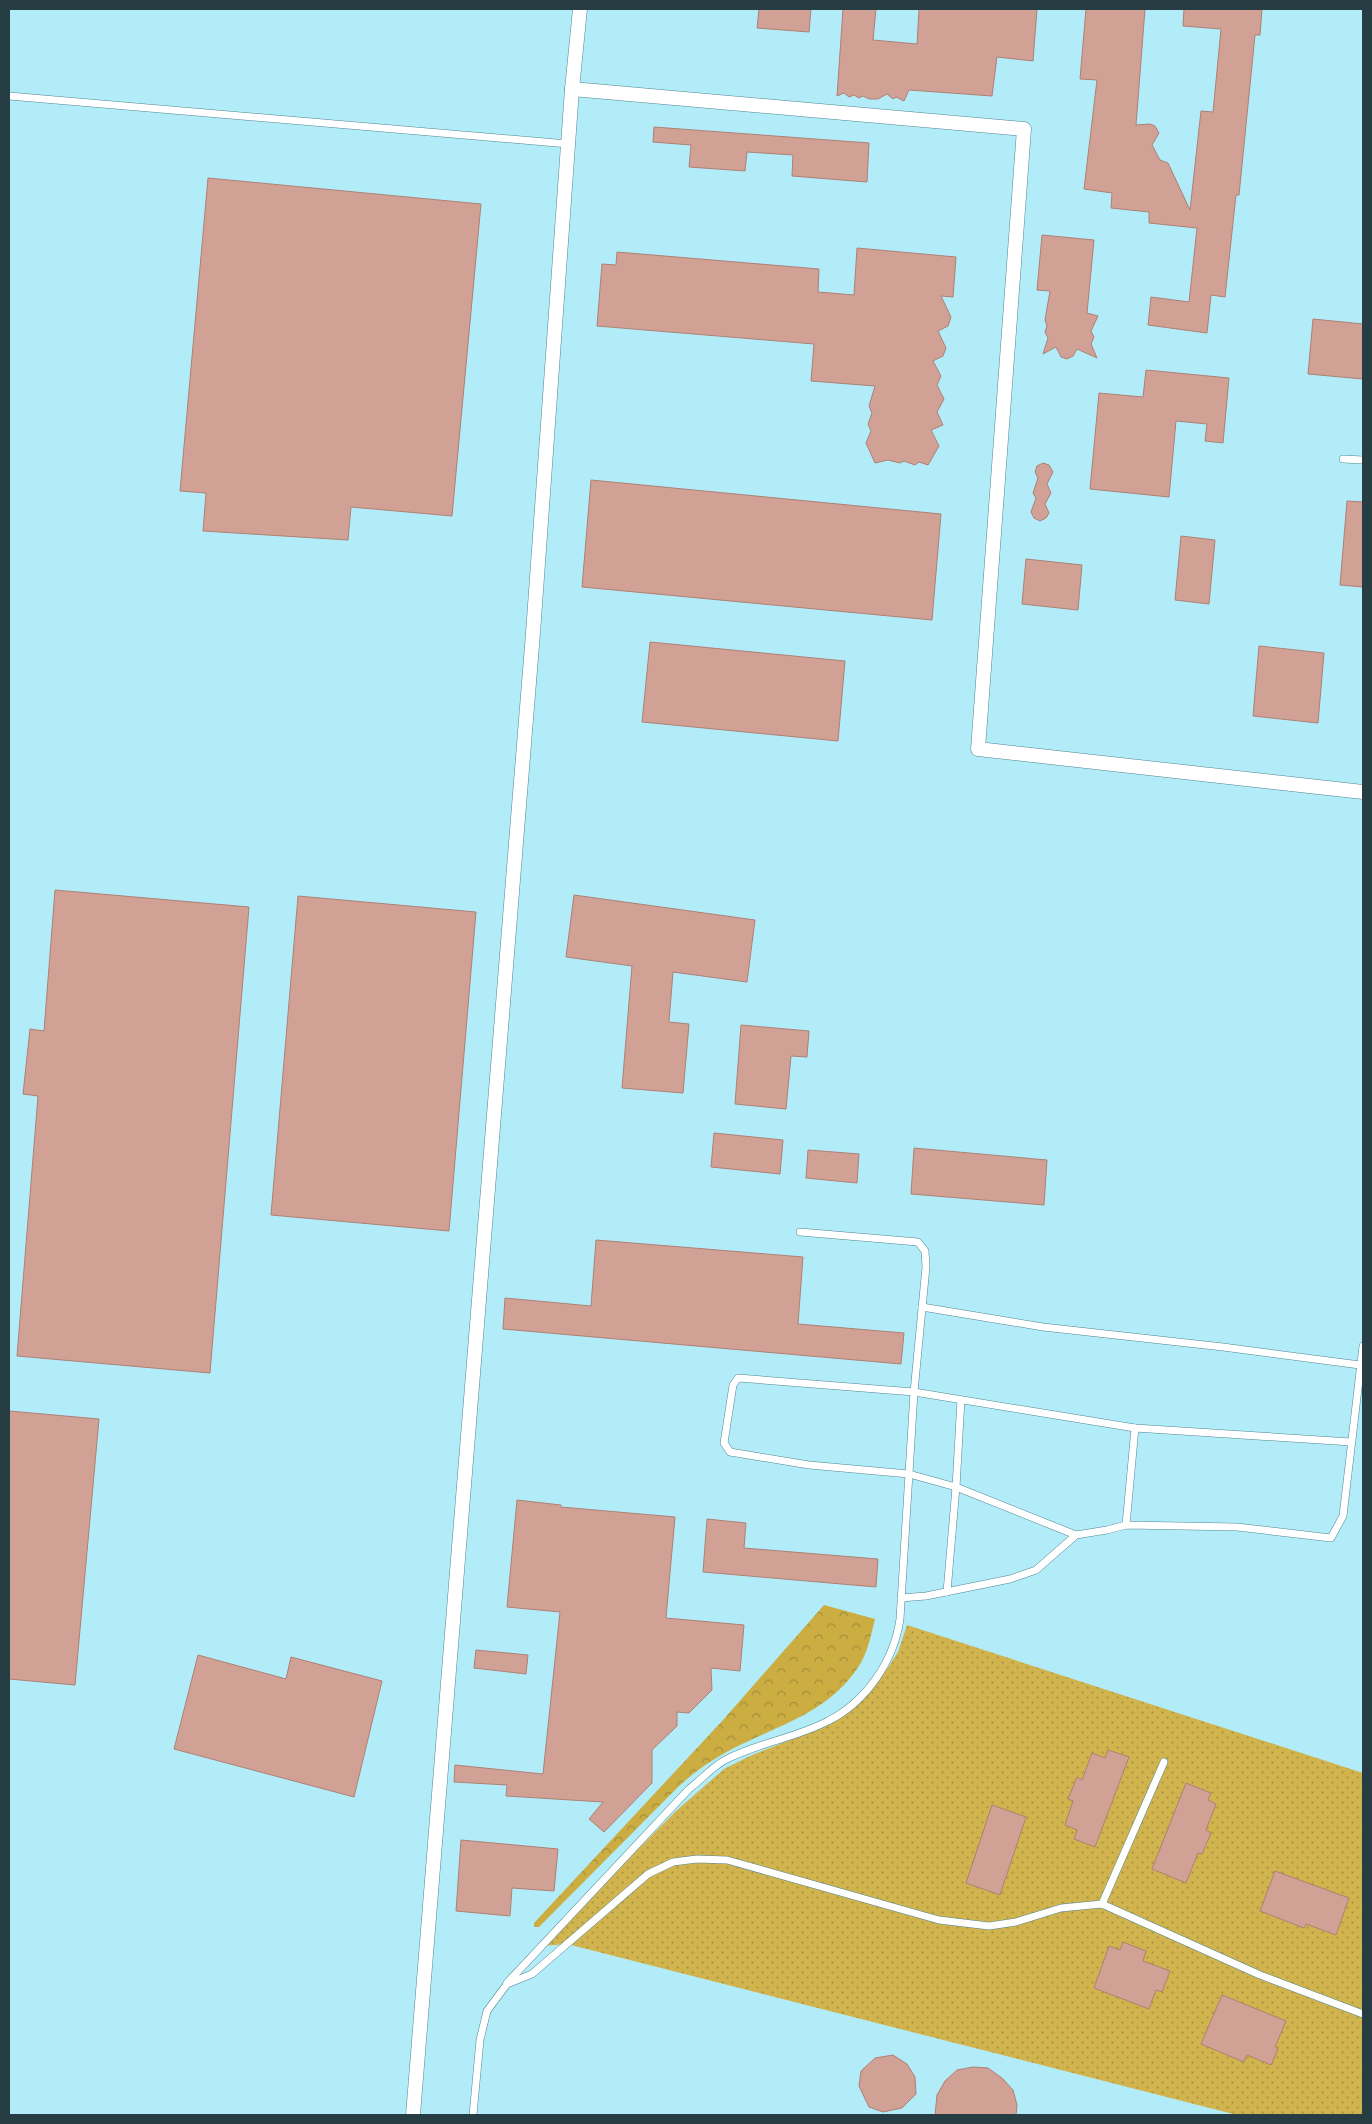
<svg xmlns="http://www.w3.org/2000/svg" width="1372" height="2124" viewBox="0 0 1372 2124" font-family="'Times New Roman',serif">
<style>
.forest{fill:url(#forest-crowns)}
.park{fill:url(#park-dots)}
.building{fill:#d1a195;stroke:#ae8075}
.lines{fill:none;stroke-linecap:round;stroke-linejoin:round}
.lane-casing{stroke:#4f8692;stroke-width:8}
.street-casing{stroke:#4f8692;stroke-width:15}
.lane{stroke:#fff;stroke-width:7}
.street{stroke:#fff;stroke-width:14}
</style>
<defs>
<pattern id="forest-crowns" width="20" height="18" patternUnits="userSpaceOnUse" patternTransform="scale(1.25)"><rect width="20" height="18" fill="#cbad42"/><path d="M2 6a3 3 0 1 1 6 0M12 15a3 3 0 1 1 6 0" fill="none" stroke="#a58e39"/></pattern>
<pattern id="park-dots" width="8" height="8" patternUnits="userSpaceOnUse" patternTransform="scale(1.25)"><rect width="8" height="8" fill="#d1b44e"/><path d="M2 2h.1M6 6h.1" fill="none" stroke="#a99442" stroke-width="1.8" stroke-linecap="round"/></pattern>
</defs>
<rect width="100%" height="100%" fill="#b3ecf9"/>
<path class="forest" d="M824 1605 875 1619C871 1635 868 1652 859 1666 828 1713 781 1724 734 1748 713 1759 695 1771 678 1787L539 1927H534V1923L723 1720Z"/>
<path class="park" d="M907 1625 1363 1773V2115H1237L567 1944 542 1946 676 1811 724 1769 752 1755 818 1729 852 1709 888 1668 898 1652Z"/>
<g class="building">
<path d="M759 9H811L809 32 757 28Z"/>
<path d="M843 9H876L873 40 917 44 919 9H1037L1033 61 997 57 992 96 909 90 904 101 896 97 893 99 887 94 878 99H869L863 96 859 98 854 95 849 97 844 93 837 96Z"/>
<path d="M1086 9H1145L1136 125 1150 124 1155 126 1159 133 1152 145 1160 160 1168 163 1190 210 1201 111 1213 112 1221 29 1183 26 1184 9H1262L1260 35H1255L1239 195H1236L1225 297 1211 295 1207 333 1148 325 1151 297 1189 302 1197 228 1149 223V212L1111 208 1112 193 1084 189 1097 80 1080 79Z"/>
<path d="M654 127 869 143 867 182 792 176 793 155 747 152 745 171 689 167 691 145 653 142Z"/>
<path d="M208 178 481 204 452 516 351 507 348 540 203 531 206 493 180 491Z"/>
<path d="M1042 235 1094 240 1087 313 1098 316 1091 331 1094 337 1091 344 1097 358 1077 349 1073 356 1067 359 1061 357 1056 347 1043 354 1048 338 1045 332 1047 326 1045 320 1050 291 1037 290Z"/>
<path d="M857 248 956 257 953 297 941 296 951 317 948 326 938 331 946 348 943 356 933 361 941 376 937 385 944 399 937 412 943 425 931 430 939 446 928 465 919 462 915 465 904 461 900 463 888 460 875 463 866 443 871 431 868 424 872 413 869 406 875 386 811 381 814 344 597 326 602 264 616 265 617 252 819 269 818 292 854 295Z"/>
<path d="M1313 319 1363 324V379L1308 374Z"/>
<path d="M1146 370 1229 378 1223 443 1205 441 1207 424 1176 421 1169 497 1090 489 1099 393 1143 397Z"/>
<path d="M1043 463 1049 465 1053 472 1047 484 1051 493 1045 504 1049 513 1046 518 1040 521 1034 518 1031 512 1036 498 1033 493 1038 478 1035 472 1037 466Z"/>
<path d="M591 480 941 514 932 620 582 587Z"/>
<path d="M1347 501 1363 502V587L1340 585Z"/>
<path d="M1181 536 1215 540 1209 604 1175 600Z"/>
<path d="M1026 559 1082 565 1078 610 1022 604Z"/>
<path d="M650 642 845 661 838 741 642 722Z"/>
<path d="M1259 646 1324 653 1318 723 1253 716Z"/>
<path d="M55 890 249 907 210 1373 17 1356 38 1096 23 1094 30 1029 44 1031Z"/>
<path d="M574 895 755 920 747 982 673 972 669 1022 689 1024 683 1093 622 1088 632 966 566 957Z"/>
<path d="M298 896 476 912 449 1231 271 1215Z"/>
<path d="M741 1025 809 1031 807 1057 791 1056 786 1109 735 1104Z"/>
<path d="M714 1133 783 1140 780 1174 711 1167Z"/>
<path d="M914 1148 1047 1160 1044 1205 911 1194Z"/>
<path d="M808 1150 859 1154 857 1183 806 1178Z"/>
<path d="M596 1240 803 1257 798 1324 904 1333 901 1364 503 1329 505 1298 591 1306Z"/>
<path d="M9 1411 99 1419 75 1685 9 1679Z"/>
<path d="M517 1500 561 1505V1507L675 1517 666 1618 744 1625 740 1671 711 1668 712 1690 689 1713 677 1712V1726L652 1750V1783L604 1832 589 1819 603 1802 506 1796 507 1785 454 1782 455 1765 543 1774 560 1612 507 1607Z"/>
<path d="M707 1519 746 1523 744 1548 878 1559 876 1587 703 1572Z"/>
<path d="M476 1650 528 1655 526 1674 474 1668Z"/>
<path d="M198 1655 286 1679 291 1657 382 1681 354 1797 174 1749Z"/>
<path d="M1108 1750 1129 1757 1095 1847 1074 1839 1077 1830 1065 1825 1073 1801 1068 1799 1077 1777 1082 1780 1092 1753 1105 1758Z"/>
<path d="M1186 1783 1211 1793 1208 1800 1216 1804 1206 1830 1211 1833 1202 1854 1198 1853 1186 1883 1152 1869Z"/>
<path d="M992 1805 1026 1817 1000 1895 966 1883Z"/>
<path d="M461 1840 558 1849 554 1891 512 1888 510 1916 456 1911Z"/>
<path d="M1275 1871 1349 1898 1336 1935 1306 1924 1304 1928 1260 1911Z"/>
<path d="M1123 1942 1146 1951 1143 1961 1170 1971 1162 1992 1156 1990 1149 2009 1094 1988 1109 1946 1120 1950Z"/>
<path d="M1222 1995 1286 2021 1275 2047 1278 2049 1271 2065 1247 2055 1244 2062 1201 2044Z"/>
<path d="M893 2055 907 2064 915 2077 916 2094 902 2108 883 2112 869 2107 859 2086 861 2071 875 2058Z"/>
<path d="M973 2067 988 2068 1002 2078 1013 2090 1017 2105 1016 2115H935L937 2095 945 2081 957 2070Z"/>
</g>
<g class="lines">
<g class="lane-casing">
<g id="lane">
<path d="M9 96 568 144"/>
<path d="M1343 459 1363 460"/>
<path d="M922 1307 1043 1327 1223 1347 1360 1365"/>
<path d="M1126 1525 1135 1428"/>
<path d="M1076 1535 956 1487 909 1474 809 1465 730 1452 724 1443 733 1385 738 1378 914 1392 1135 1428 1351 1442"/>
<path d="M947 1592 956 1487 961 1400"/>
<path d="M901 1598 926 1596 1010 1579 1036 1570 1076 1535 1107 1530 1126 1525 1237 1527 1331 1538 1343 1516 1363 1346"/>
<path d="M1102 1904 1164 1762"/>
<path d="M507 1983 689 1789C701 1780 712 1767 725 1760 757 1743 796 1738 828 1721 866 1702 894 1661 900 1619L914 1392 926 1267 925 1251 918 1242 800 1232"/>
<path d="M473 2115 480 2040 487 2011 507 1984 532 1974 648 1874 673 1862 697 1859 727 1860 939 1920 989 1926 1016 1922 1061 1908 1102 1904 1260 1975 1363 2014"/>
</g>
</g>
<g class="street-casing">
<g id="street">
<path d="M572 89 1024 129 978 749 1363 792"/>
<path d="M413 2115 533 633 572 89 580 9"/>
</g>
</g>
<use href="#lane" class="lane"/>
<use href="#street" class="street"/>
</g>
<rect width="1372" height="2124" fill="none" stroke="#263d43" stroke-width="20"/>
</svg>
